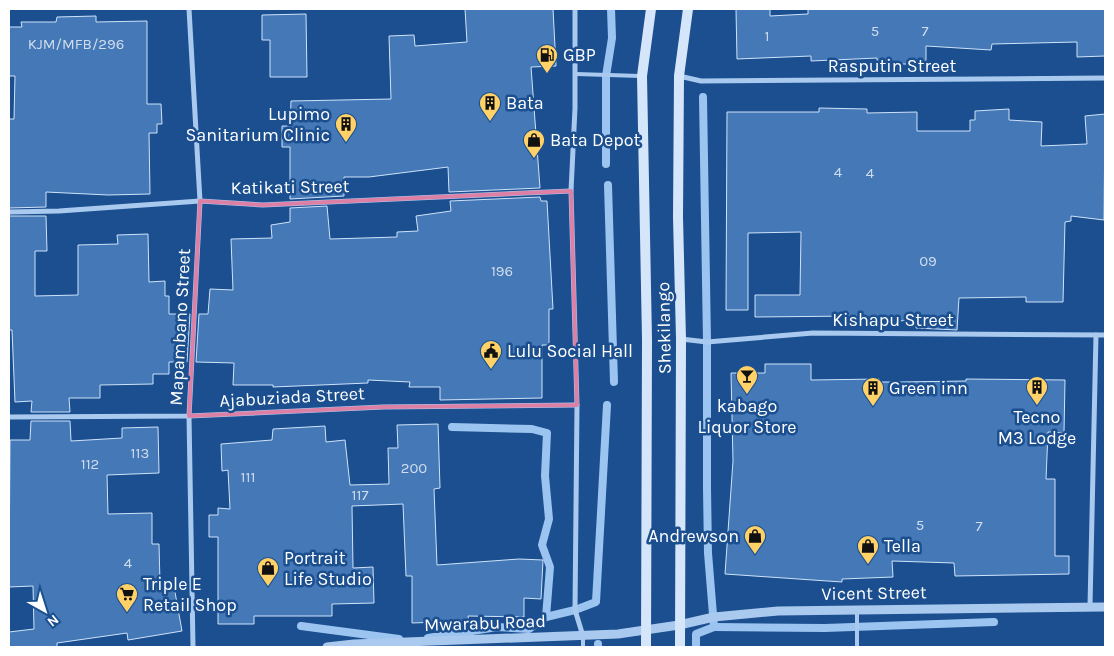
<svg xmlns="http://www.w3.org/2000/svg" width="1114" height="656" viewBox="0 0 1114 656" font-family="Karla,sans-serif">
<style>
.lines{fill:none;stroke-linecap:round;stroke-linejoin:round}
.stream{stroke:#9cc4f0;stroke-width:8}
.building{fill:#4478b7;stroke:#cfe3fa}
.service{stroke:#a9c9ee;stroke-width:4}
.minor{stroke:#a9c9ee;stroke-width:5}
.tertiary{stroke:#a9c9ee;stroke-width:9}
.secondary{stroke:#d6e6fa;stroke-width:10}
.marked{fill:none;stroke:#dd80a5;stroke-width:4;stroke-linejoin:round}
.labels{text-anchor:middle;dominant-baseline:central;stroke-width:5;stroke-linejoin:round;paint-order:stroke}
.number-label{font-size:15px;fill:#d0dded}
.poi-label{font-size:18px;fill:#fff;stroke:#1b4f8f;text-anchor:start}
.street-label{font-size:18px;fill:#fff;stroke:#1b4f8f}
</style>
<rect width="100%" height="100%" fill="#1b4f8f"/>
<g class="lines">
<g class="stream">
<path d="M606 164V76L612 38 611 9"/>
<path d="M608 185 614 382"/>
<path d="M452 427 532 429 547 433 545 476 549 519 542 545 550 567 546 617"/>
<path d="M301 626 399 639"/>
<path d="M714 627 825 628 994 622"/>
<path d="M428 638 497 627 529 629 546 617 575 610 596 602 607 405"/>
<path d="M598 644V647"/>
<path d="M696 647V634L714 627 708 553 707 488V342L703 97"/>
</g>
</g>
<g class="building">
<path d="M465 9H553L556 66 531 67 540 188 449 192 448 167 369 177H344V196L290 199V147H282V126H290L291 101 391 99 389 36 414 35 415 46 467 42Z"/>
<path d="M736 9H770V16L808 14V9H1105V56L1077 57V42L992 44 991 50 926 46V64H877V58L811 61V56L737 59Z"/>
<path d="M306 14 307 77H270V40H262V15Z"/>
<path d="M96 16V22L147 21V104H161L162 124H157V133H149L150 194 108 195 46 192V207L9 208V119H14L15 76H9V27H22L21 22H56L57 17Z"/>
<path d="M819 108 867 109V113L917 112V131H970V120H975V111L1009 109V120L1042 122 1041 146 1087 144 1085 116 1105 114 1104 220 1071 216V221L1065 222 1063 302H1026V297L959 298 957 330 916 328 917 320 857 323V316L755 317V295H800L801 232 748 233V310H726L727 112H819Z"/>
<path d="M540 197 541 201H547L553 309H549V345H542V398L440 400V387H409L410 382 368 380V383L273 387V385H233L234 363 196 362 199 314H208L210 289 233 290 231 239 272 238 271 225 290 222V208L327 206 330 239 397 237V232L418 231 416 216 451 211 450 201Z"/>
<path d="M9 216H46L47 251H35V296L78 295V245L118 244 117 235 148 234 149 282 165 281V296H169V314H190L187 362H169V374H153V384L100 385V398H69L70 412H31L32 401 15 402 12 330H9Z"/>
<path d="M765 364H811V380L879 379V382H900L966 381V379L1065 380 1064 433 1048 432 1046 479H1055V556H1069V574L955 576 954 563 892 561 893 577 842 579V582L725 574 733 461 731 373H765Z"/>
<path d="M31 421H70L71 441 122 438V428L158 427 159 473 107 475 108 514 152 513V544H159L160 583 173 581 182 631 128 640 127 633 57 643V647H9V632L34 629 33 586 9 587 10 440H30Z"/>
<path d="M438 424 440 488 434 489 437 565 519 559 543 560 541 599 524 598V617L468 616 469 621 412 623V576H406L403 504 352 506 353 568 373 567 374 603 332 604V616H254V624H218V537H209V515H218V508L230 509 228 470 222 471 221 444 272 440 273 429 325 426 326 442 345 440 350 485 389 484 388 448H398L397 425Z"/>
</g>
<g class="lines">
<g class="service">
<path d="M576 74 640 76"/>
<path d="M857 610V647"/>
<path d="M583 636V647"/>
</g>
<g class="minor">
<path d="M189 9 200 201 189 416 193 647"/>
<path d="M575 9V108L571 191 577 405 575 610 583 636"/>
<path d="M679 76 701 81 1105 78"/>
<path d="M9 212 59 211 200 201 263 205 571 191"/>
<path d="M681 339 707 342 813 333 1105 335"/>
<path d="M9 417 189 416 383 407 577 405"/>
<path d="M1090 606 1096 335"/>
</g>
<path class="tertiary" d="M327 647 354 644 618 634 679 625 714 617 778 611 1105 607"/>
<g class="secondary">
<path d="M646 647 647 340 642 76 651 9"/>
<path d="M680 647 681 339 678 217 679 76 688 9"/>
</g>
</g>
<path class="marked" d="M571 191 577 405 383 407 189 416 200 201 263 205Z"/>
<defs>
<g id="fuel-pin" transform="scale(1.125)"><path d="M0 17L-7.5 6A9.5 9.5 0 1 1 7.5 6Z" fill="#ffd166" stroke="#1b4f8f"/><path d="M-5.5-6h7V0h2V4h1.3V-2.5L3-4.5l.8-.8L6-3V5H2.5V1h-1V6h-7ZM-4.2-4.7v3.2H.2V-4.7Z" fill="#111"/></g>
<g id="building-pin" transform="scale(1.125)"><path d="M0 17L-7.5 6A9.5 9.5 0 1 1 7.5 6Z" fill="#ffd166" stroke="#1b4f8f"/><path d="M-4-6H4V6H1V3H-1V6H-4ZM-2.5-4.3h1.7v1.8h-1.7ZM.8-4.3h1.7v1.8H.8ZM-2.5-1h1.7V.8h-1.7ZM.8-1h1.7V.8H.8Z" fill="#111"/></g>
<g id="shop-pin" transform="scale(1.125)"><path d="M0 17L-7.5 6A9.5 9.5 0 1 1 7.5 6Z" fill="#ffd166" stroke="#1b4f8f"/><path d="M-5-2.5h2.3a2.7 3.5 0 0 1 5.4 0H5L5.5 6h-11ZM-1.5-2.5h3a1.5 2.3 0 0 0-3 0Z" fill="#111"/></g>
<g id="civic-pin" transform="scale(1.125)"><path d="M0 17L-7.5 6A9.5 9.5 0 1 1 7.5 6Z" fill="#ffd166" stroke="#1b4f8f"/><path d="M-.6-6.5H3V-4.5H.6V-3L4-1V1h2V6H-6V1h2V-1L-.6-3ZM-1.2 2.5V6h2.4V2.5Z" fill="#111"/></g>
<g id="bar-pin" transform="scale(1.125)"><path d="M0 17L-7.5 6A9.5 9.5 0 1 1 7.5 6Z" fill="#ffd166" stroke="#1b4f8f"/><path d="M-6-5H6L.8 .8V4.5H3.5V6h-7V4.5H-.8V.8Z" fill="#111"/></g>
<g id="supermarket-pin" transform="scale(1.125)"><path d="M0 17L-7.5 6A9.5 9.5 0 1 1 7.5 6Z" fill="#ffd166" stroke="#1b4f8f"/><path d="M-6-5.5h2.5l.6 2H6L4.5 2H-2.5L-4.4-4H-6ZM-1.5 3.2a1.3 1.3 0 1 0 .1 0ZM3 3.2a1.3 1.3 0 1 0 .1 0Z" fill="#111"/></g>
</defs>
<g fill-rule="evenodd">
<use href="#fuel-pin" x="547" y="55"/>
<use href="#building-pin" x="490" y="103"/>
<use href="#building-pin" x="346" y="124"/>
<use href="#shop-pin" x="534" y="140"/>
<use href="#civic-pin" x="491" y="351"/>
<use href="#bar-pin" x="747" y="376"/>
<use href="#building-pin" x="1037" y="387"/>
<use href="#building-pin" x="873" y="388"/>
<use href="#shop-pin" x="755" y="536"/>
<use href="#shop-pin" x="868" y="546"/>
<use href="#shop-pin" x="268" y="568"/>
<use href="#supermarket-pin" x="127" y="594"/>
</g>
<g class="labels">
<g class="number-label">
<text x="875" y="31">5</text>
<text x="925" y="31">7</text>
<text x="767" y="36">1</text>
<text x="76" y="44">KJM/MFB/296</text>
<text x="838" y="172">4</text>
<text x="870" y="173">4</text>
<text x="928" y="261">09</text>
<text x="502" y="271">196</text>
<text x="140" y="453">113</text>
<text x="90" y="464">112</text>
<text x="414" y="468">200</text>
<text x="248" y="477">111</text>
<text x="360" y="495">117</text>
<text x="920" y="525">5</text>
<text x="979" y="526">7</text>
<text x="128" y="563">4</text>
</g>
<g class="poi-label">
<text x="563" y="55">GBP</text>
<text x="506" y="103">Bata</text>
<text x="330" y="114" text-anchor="end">Lupimo<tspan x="330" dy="21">Sanitarium Clinic</tspan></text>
<text x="550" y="140">Bata Depot</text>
<text x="507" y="351">Lulu Social Hall</text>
<text x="889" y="388">Green inn</text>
<text x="747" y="406" text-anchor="middle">kabago<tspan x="747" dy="21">Liquor Store</tspan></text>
<text x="1037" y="417" text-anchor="middle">Tecno<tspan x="1037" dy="21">M3 Lodge</tspan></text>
<text x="739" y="536" text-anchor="end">Andrewson</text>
<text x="884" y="546">Tella</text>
<text x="284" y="558">Portrait<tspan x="284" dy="21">Life Studio</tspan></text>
<text x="143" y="584">Triple E<tspan x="143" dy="21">Retail Shop</tspan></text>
</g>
<g class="street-label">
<text x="892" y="66">Rasputin Street</text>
<text transform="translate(290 187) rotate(-1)">Katikati Street</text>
<text x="893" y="320">Kishapu Street</text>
<text transform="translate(180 327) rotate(-87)">Mapambano Street</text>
<text transform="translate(664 328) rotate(-91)">Shekilango</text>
<text transform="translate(292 397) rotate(-3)">Ajabuziada Street</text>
<text transform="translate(874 593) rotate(-1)">Vicent Street</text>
<text transform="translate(485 623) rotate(-2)">Mwarabu Road</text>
</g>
</g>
<rect width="1114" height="656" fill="none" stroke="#ffffff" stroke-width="20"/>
<g transform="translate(45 611) rotate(141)" stroke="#1b4f8f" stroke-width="4" paint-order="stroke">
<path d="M0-4L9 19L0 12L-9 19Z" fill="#ffffff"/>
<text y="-8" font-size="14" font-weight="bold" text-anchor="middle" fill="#ffffff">N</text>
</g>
</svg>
